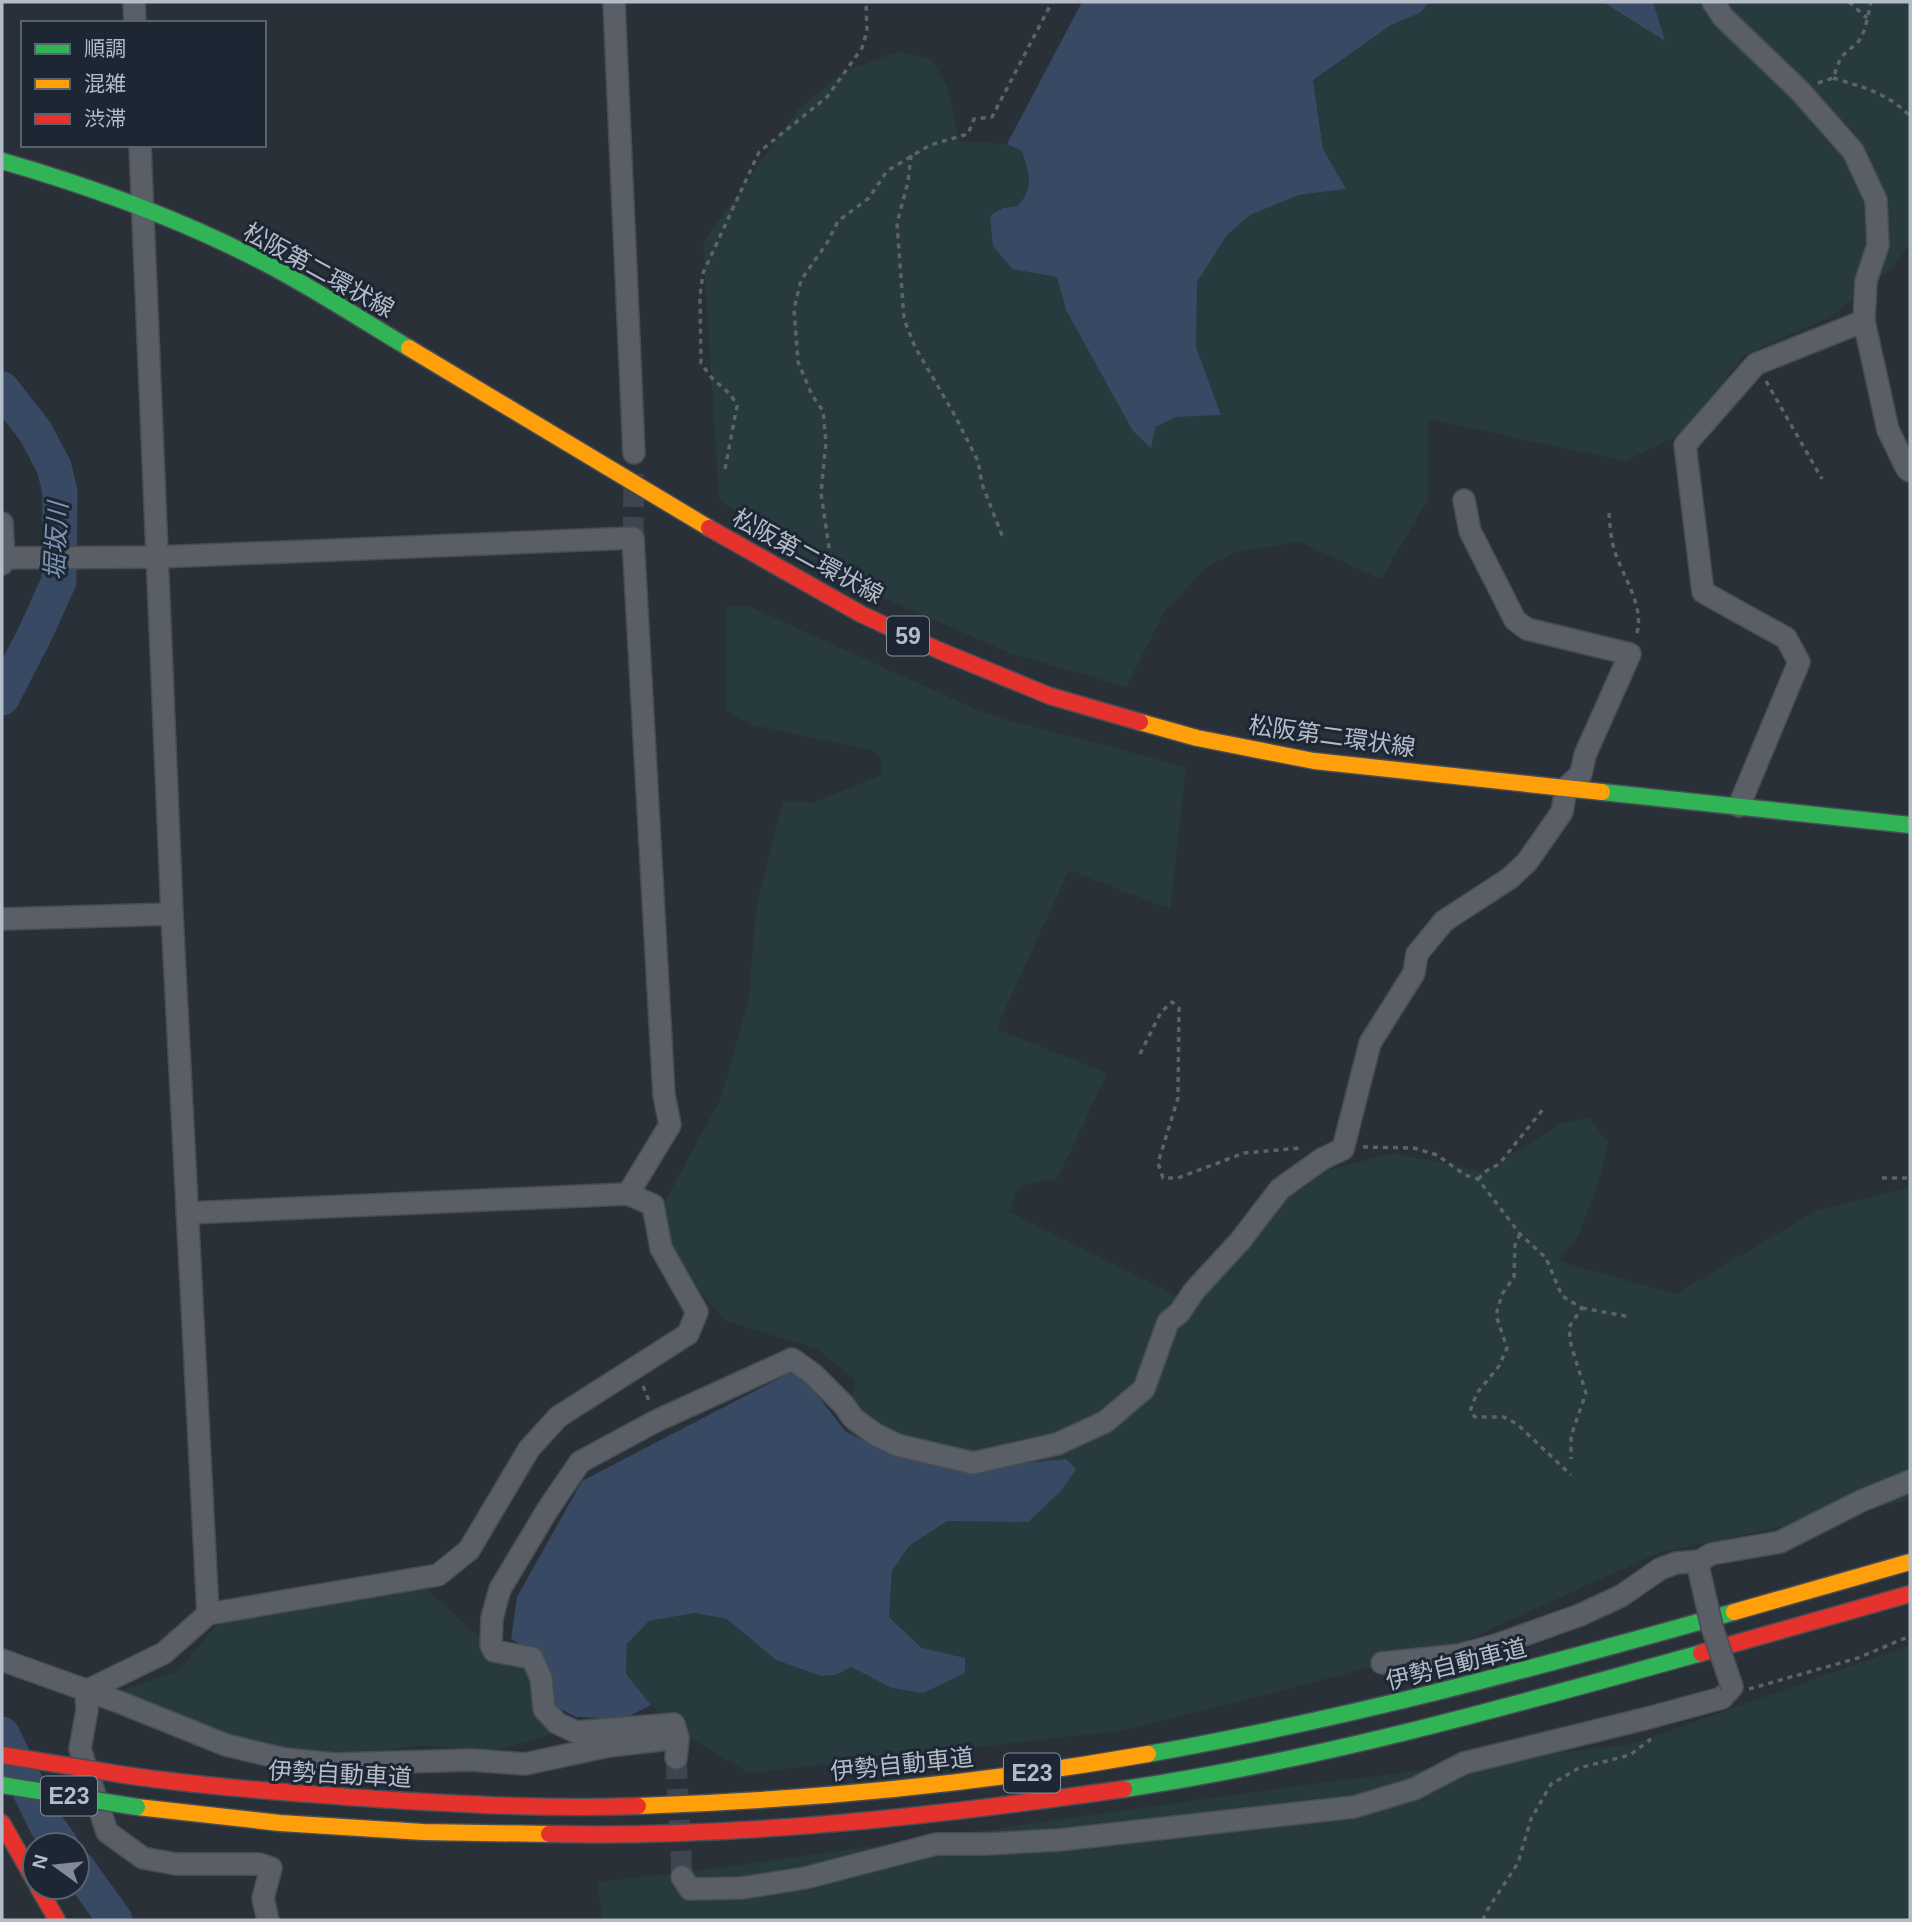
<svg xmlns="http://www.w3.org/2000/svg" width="1912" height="1922" viewBox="0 0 1912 1922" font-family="Helvetica,'Noto Sans JP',sans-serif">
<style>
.green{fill:#273a3e}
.water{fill:#384963}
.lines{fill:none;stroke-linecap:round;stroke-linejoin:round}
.river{stroke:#384963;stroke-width:35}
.street-tunnel{stroke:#3f454e;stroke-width:21;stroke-dasharray:21 10;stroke-linecap:butt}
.street-casing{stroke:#484c53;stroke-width:24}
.fast-casing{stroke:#484c55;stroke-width:19}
.slow-casing{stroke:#484c55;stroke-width:19}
.jam-casing{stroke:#484c55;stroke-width:19}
.path{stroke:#5d636a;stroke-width:3.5;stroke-dasharray:5 5;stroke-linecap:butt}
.street{stroke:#5a5e66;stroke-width:21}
.fast{stroke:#30b455;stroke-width:16}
.slow{stroke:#ff9f0a;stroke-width:16}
.jam{stroke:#e5322d;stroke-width:16}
.street-bridge-casing{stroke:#484c53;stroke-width:24;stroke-linecap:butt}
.fast-bridge-casing{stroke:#474c53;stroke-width:19;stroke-linecap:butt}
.jam-bridge-casing{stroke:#474c53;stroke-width:19;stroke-linecap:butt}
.street-bridge{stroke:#5a5e66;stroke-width:21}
.fast-bridge{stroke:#30b455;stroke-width:16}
.jam-bridge{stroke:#e5322d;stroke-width:16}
.labels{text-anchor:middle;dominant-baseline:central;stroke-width:6;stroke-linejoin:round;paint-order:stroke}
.shield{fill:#1d2633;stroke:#878f9c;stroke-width:2}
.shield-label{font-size:23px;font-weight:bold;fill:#b4bcc9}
.street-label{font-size:24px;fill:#b4bcc9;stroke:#1d2633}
.water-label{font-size:26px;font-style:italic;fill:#7c92b1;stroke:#1d2633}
</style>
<rect width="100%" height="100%" fill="#2a3038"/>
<g class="green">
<path d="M1430 2H1603L1664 40 1653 2H1910V244L1894 266 1832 316 1744 355 1681 434 1625 461 1428 419V500L1381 579 1299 542 1236 552 1208 566 1164 612 1126 687 1010 653 811 566 719 499 703 243 797 111 843 72 899 51 931 59 947 85 959 141 1007 144 1022 151C1029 175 1035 184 1018 206L1003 208 1012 269 1057 277 1066 310 1155 427 1176 417 1221 415 1196 347V282L1227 235 1250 215 1299 195 1345 189 1323 149 1313 80 1391 25 1420 13Z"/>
<path d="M726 606H748L986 714 1186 767 1170 909 1069 870 996 1029 1107 1073 1058 1178 1018 1187 1009 1212 1181 1298 1268 1222 1286 1195 1308 1175 1394 1153 1483 1172 1562 1123 1590 1118 1608 1143 1601 1174 1579 1234 1558 1261 1676 1294 1814 1212 1910 1187V1500L1658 1553 1453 1646 1127 1730 749 1773 680 1732 651 1705 626 1674 627 1644 649 1621 695 1613 727 1619 776 1660 821 1676 836 1675 851 1667 892 1688 923 1648 889 1617 892 1571 909 1546 947 1521 1028 1522 995 1466 877 1446 846 1432 855 1380 817 1349 726 1321 693 1284 663 1230 665 1201 720 1100 730 1067 749 998 756 910 783 801 812 803 882 775V760L871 750 752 725 726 710Z"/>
<path d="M425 1587 480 1638 521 1653 567 1730 493 1750 416 1745 324 1762 278 1760 107 1695 178 1671 224 1616Z"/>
<path d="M1910 1645V1920H602L598 1882 718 1868 1289 1787 1632 1744Z"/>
</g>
<g class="water">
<path d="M1082 2H1430L1420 13 1391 25 1313 80 1323 149 1346 189 1299 195 1250 215 1227 235 1197 282 1196 347 1221 415 1176 417 1155 427 1151 448 1133 431 1066 310 1057 277 1012 269 993 246 990 216 1003 208 1018 206C1035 185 1029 175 1022 151L1007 144Z"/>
<path d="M1603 2H1653L1665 41Z"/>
<path d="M797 1369 846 1432 877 1446 995 1466 1066 1459 1076 1469 1061 1491 1028 1522 947 1521 909 1546 892 1571 889 1617 922 1648 965 1658V1673L923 1693 892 1688 851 1667 836 1675 821 1676 776 1660 727 1619 695 1613 649 1621 627 1644 626 1674 651 1705 623 1719 576 1717 559 1708 542 1682 549 1667 535 1652 511 1639 517 1597 582 1481Z"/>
</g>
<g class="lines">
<g class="river">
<path d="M2 389 35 431 54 467 60 492 59 581 35 634 2 698"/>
<path d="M2 1734 46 1824 61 1845"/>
<path d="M77 1867 115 1920"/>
</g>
<g class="street-tunnel">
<path d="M633 538 634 474"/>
<path d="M676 1758 682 1877"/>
</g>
<g class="street-casing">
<g id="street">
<path d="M134 2 135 23"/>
<path d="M614 2 634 453"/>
<path d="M1713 2 1723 17 1800 91 1853 151 1876 200 1878 245 1866 281 1864 321 1888 430 1907 469 1910 471"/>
<path d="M140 145 172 914 208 1614"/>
<path d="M2 523 4 557 2 564"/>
<path d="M2 558 158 557 633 538 664 1095 670 1125 628 1194"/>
<path d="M1739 806 1799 662 1786 638 1703 592 1685 445 1756 364 1864 321"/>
<path d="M2 919 172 914"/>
<path d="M1699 1570 1700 1561 1711 1554 1780 1542 1861 1501 1910 1481"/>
<path d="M2 1660 119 1702 226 1745 284 1759 335 1764 471 1760 525 1764 609 1746 678 1738 676 1758"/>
<path d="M1382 1663 1459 1655 1496 1645 1580 1615 1621 1596 1660 1569 1676 1563 1700 1561"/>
<path d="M86 1691 164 1653 208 1614 438 1575 469 1550 529 1449 558 1417 688 1334 697 1312 661 1248 653 1205 628 1194 187 1213"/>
<path d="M86 1691 87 1710 80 1749 107 1832 143 1858 176 1864H259L271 1868 263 1898 268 1920"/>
<path d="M678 1738 674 1724 576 1732 557 1723 544 1709 541 1678 532 1658 494 1651 491 1645 492 1618 500 1589 548 1509 580 1462 656 1421 792 1359 813 1374 844 1405 853 1418 875 1434 897 1445 973 1463 1057 1444 1105 1422 1144 1389 1168 1322 1180 1312 1194 1291 1240 1241 1280 1189 1322 1159 1343 1149 1370 1043 1414 973 1417 954 1444 921 1510 878 1527 862 1562 812 1566 788 1581 774 1585 755 1630 654 1527 629 1515 620 1470 531 1464 500"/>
<path d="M682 1877 690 1889 742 1888 805 1878 936 1844H986L1059 1840 1354 1807 1414 1789 1464 1763 1644 1719 1722 1698 1732 1687"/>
</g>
</g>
<g class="fast-casing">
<g id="fast">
<path d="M2 161C92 187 178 218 261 261 312 287 360 319 409 348"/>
<path d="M1602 792 1910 825"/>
<path d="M1148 1754C1346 1719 1540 1667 1734 1612"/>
<path d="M1124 1789C1319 1760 1511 1706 1701 1653"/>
</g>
</g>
<g class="slow-casing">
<g id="slow">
<path d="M409 348 709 528"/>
<path d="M1140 722 1197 738 1314 761 1602 792"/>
<path d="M1734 1612 1910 1562"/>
<path d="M638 1806C809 1800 979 1784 1148 1754"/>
<path d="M137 1807 280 1823 423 1832 549 1834"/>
</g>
</g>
<g class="jam-casing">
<g id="jam">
<path d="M709 528 861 614 938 650 1050 696 1140 722"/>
<path d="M1701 1653 1910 1594"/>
<path d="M131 1776C218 1788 305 1794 392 1800 474 1805 556 1809 638 1806"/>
<path d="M2 1823 35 1881"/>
<path d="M549 1834C741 1838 934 1816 1124 1789"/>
<path d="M38 1887 57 1920"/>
</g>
</g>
<g class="path">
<path d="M1849 2 1867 18"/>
<path d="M1833 78C1863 87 1887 93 1910 116"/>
<path d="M1818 83 1833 78 1841 57 1859 41 1865 29 1871 2"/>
<path d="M911 155 908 182 897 223 904 319 915 347 954 414 978 461 982 484 1003 538"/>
<path d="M1766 381 1822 479"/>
<path d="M725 469 737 406 731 395 711 377 701 363 700 296 703 273 759 152 827 97 862 48 867 31 866 2"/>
<path d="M1609 513C1610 526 1611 540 1615 552 1623 577 1646 608 1636 636"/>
<path d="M832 568 821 493 826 442 823 411 812 395 798 362 794 309 801 280 827 243 838 221 869 198 887 171 930 145 968 134 974 119 992 117 1052 2"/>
<path d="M1140 1054 1161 1012 1172 1002 1179 1008 1178 1098 1158 1163 1163 1178H1178L1244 1153 1300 1148"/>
<path d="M1363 1147 1414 1148 1437 1155 1465 1175 1478 1179 1520 1234 1546 1258 1562 1296 1582 1308 1569 1327 1571 1345 1586 1393 1571 1436V1459"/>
<path d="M1882 1178H1910"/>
<path d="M1478 1179 1486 1171 1499 1164 1544 1108"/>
<path d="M1520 1234 1515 1245 1514 1277 1502 1294 1496 1315 1507 1348 1499 1366 1477 1393 1470 1411 1475 1417H1504L1517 1424 1571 1475"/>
<path d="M1582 1308 1631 1317"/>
<path d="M643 1386 649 1401"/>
<path d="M1749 1689 1858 1658 1910 1636"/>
<path d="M1483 1920 1486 1912 1518 1863 1531 1819 1551 1784 1579 1768 1630 1755 1651 1739"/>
</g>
<use href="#street" class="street"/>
<use href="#fast" class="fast"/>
<use href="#slow" class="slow"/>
<use href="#jam" class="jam"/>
<g class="street-bridge-casing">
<path id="street-bridge" d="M1699 1570 1712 1627 1732 1687"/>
</g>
<g class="fast-bridge-casing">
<path id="fast-bridge" d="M2 1785 137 1807"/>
</g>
<g class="jam-bridge-casing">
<path id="jam-bridge" d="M2 1755 131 1776"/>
</g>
<use href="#street-bridge" class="street-bridge"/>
<use href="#fast-bridge" class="fast-bridge"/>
<use href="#jam-bridge" class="jam-bridge"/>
</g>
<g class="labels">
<g class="shield">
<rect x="887" y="616.5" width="42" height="39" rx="5"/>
<rect x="1004" y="1753.5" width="56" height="39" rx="5"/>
<rect x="41" y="1776.5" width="56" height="39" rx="5"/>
</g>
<g class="shield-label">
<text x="908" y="636">59</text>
<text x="1032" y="1773">E23</text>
<text x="69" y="1796">E23</text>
</g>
<g class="street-label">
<text transform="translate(319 270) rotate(29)">松阪第二環状線</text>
<text transform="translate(808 556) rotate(29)">松阪第二環状線</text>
<text transform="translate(1332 736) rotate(8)">松阪第二環状線</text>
<text transform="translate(1456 1664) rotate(-14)">伊勢自動車道</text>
<text transform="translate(902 1764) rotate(-6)">伊勢自動車道</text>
<text transform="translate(340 1774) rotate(3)">伊勢自動車道</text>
</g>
<g class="water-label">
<text transform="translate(56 541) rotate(-87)">堀坂川</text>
</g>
</g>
<rect width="1912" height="1922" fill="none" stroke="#b4bcc9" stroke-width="7"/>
<rect x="21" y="21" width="245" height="126" fill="#1d2633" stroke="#59626f" stroke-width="2"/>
<rect x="35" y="44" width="35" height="10" fill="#30b455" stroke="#59626f" stroke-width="2"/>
<text x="84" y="56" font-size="21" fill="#b4bcc9">順調</text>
<rect x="35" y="79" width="35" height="10" fill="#ff9f0a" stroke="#59626f" stroke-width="2"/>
<text x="84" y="91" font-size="21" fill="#b4bcc9">混雑</text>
<rect x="35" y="114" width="35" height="10" fill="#e5322d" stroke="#59626f" stroke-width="2"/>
<text x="84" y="126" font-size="21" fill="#b4bcc9">渋滞</text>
<g transform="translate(56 1866) rotate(285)"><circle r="33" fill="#1d2633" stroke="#59626f" stroke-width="2"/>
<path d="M0-5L12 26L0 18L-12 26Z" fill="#848b96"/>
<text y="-10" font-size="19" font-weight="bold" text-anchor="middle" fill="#b4bcc9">N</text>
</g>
</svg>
